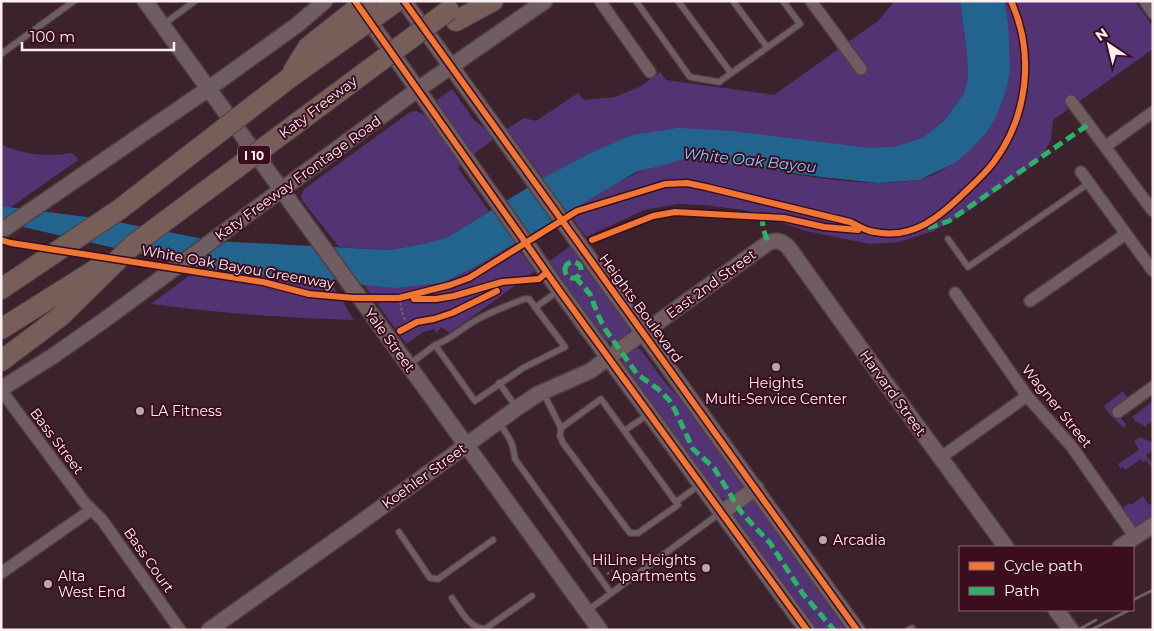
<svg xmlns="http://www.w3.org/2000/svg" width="1154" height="631" font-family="Montserrat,sans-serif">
<rect width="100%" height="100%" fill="#3c222c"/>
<path fill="#523475" d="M895 1H960L967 54 968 78 964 93 944 121 922 138 894 148H870L818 143 632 135 592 152 543 178 507 129 524 118 536 121 578 93 584 100 615 97 641 86 660 72 666 80 774 95 878 21Z
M1004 1H1135L1153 27V49L1053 120 1051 139 1045 151 1035 164 973 208 934 231 899 242 870 244 806 231 744 210 705 205 678 204 644 210 586 237 568 212C606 190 643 163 688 158 701 156 727 163 740 165 795 174 863 189 917 180 935 177 953 164 967 153L1008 22Z
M452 89 474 120 489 132 494 139 471 156 434 102Z
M416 111 425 115 462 165 458 168 489 211 448 237 423 244 390 250 339 247 302 200 301 196 304 189 410 112Z
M1 144C24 155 46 157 71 153L77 157V161L1 214Z
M514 244 535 271 450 333 441 327 436 334 435 329 423 332 406 344 364 285 393 288 473 268Z
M572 245 630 328C630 336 619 341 612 343L605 339 548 262Z
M201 267 211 270 330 281 354 320C286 318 218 313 151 304Z
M638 348 641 350 664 381 694 415 744 484 742 489 726 499 719 497 630 374 622 362 623 358 633 349Z
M1123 391 1129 400 1120 417 1126 424 1124 428 1110 415 1104 406Z
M1153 401V421L1146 425 1148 428 1135 421 1132 417Z
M1140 437 1153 443V450L1146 455 1153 465V470L1146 460 1143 462 1141 459 1125 470 1123 467 1121 469 1118 464 1139 450 1134 441Z
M1143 496 1149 505 1153 503V517L1141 525 1136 526 1131 522 1122 508 1130 503 1132 505Z
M753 499 755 500 851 630H816L733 516 734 512Z"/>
<path fill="#22648e" d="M960 1H1004L1008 22 1010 70 1007 87 997 115 987 132 967 153 955 163 919 180 878 183 821 177 689 158 636 172 473 268 441 283 393 288 211 270 1 222V206L102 219 214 241 390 250 423 244 448 237 543 178 592 152 632 135 678 128 732 131 871 148 894 147 922 138 944 121 964 93 968 78 967 54Z"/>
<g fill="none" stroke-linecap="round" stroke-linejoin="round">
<g stroke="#513e45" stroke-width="8">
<path id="lane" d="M636 1 690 77 719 82 800 24 783 1
M678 1 731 73
M733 1 767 47
M164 24 195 1
M1 54 74 1
M948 239 968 267 1089 183
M536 307 558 291
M410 364 435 345 475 401 523 368 565 347 529 299H524C507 306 489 312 473 322 460 330 449 340 435 345
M499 383 517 408
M543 392 561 428 601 399 678 505 638 533H630L563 443 560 436 561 428
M499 423C509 437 513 442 515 459L611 593
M624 431 649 414
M676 502 701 484
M399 532 430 578 438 579 493 540
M452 598C461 611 469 628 485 629L532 596
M587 611 720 513
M908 630 912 628 913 630"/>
</g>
<g stroke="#513e45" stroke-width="14">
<path id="street" d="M600 1 650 72
M811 1 861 69
M1145 1 1153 13
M1071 101 1153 211
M1106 146 1153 112
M1081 172 1153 271
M955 293 1027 396 1072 447 1135 537
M1030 301 1126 234
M1 390 84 502 102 520 180 630
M1118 412 1153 387
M940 458 1027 396
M1 573 91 510"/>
</g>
<g stroke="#513e45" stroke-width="18">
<path id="secondary" d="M145 1 600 630
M404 1 857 630
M363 12 559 290 807 630
M1 231 208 89 297 25 325 1
M1 389 53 356 103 321 417 90 545 1
M721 513 756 488
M1120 547 1153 525
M1056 610 1071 630
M209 630 364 520 517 408 538 394 590 371 768 243C777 239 783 241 789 248L877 371 1006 547"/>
</g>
<g stroke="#513e45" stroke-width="22">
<path id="highway" d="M456 21 493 1
M1 289 120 209
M1 329 98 268
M1 361 61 316 133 245"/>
</g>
<path stroke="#756369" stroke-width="2" stroke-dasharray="2.5 2.5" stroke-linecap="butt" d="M399 298 403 315 408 326
M607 574 612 571"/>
<use href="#lane" stroke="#705d62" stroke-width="5.5"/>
<use href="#street" stroke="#705d62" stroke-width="11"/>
<use href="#secondary" stroke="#705d62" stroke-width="15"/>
<use href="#highway" stroke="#775e59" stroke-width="20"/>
<path stroke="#725f66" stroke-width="3" d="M1133 600 1153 590
M1078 630 1096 620
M1091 630 1129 610"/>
<g stroke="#513e45" stroke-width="22" stroke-linecap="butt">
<path id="highway-bridge" d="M293 71 308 47 366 1
M120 209 288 79 397 1
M133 245 449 10"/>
</g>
<use href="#highway-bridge" stroke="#775e59" stroke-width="20"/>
<path stroke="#2db169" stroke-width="5" stroke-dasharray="10 5" stroke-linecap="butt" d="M762 216 763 228 768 243
M928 228 949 221 1089 124
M565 270a8 8 0 1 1 16 0a8 8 0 1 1-16 0Z
M575 277 590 294 598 315 605 329 637 374 658 389 669 400 675 410 693 449 714 468 741 512 770 543 803 594 834 630"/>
<g stroke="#3b0d1f" stroke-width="9">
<path id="cycleway" d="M355 1 559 290 807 630
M404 1 857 630
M1 240 11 243 263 282 309 294 354 298H399L450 285 469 278 577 211 665 184 687 183 706 187 850 222C855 224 861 228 867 230 871 232 877 232 882 233 915 237 939 217 961 196 972 185 984 175 993 163 1028 117 1035 54 1011 1
M592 240 653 216 675 212 784 218 824 227 858 230
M414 299H436L454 296 502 282 539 279 546 273
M400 331 417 322 434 319 452 313 497 291"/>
</g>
<use href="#cycleway" stroke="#f07635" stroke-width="6"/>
</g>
<g fill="#b9a7ad" stroke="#3b0d1f" stroke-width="2">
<circle cx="776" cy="367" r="5"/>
<circle cx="140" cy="411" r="5"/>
<circle cx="823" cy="540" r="5"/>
<circle cx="706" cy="568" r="5"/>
<circle cx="48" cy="584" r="5"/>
</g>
<g text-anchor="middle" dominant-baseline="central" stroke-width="4" stroke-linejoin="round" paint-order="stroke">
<rect fill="#3b0d1f" stroke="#c2abb3" stroke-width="1" x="238" y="145.5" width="32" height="19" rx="4"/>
<g font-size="12" font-weight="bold" fill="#fceff2">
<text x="254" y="155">I 10</text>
</g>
<g font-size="14" fill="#fceff2" stroke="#3b0d1f">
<text transform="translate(318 107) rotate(-37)">Katy Freeway</text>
<text transform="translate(298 178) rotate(-36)">Katy Freeway Frontage Road</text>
<text transform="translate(238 267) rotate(10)">White Oak Bayou Greenway</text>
<text transform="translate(711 284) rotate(-36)">East 2nd Street</text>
<text transform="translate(641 308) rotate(54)">Heights Boulevard</text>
<text transform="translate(390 340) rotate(54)">Yale Street</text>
<text transform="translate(893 393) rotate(54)">Harvard Street</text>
<text transform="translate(1057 406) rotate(51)">Wagner Street</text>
<text transform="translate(57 441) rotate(53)">Bass Street</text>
<text transform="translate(424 476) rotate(-36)">Koehler Street</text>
<text transform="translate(149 560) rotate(55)">Bass Court</text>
</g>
<g font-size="14" fill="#fceff2" stroke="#3b0d1f" text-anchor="start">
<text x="776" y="383" text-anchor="middle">Heights<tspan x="776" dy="16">Multi-Service Center</tspan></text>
<text x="150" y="411">LA Fitness</text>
<text x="833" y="540">Arcadia</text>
<text x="696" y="560" text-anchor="end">HiLine Heights<tspan x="696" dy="16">Apartments</tspan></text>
<text x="58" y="576">Alta<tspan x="58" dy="16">West End</tspan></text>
</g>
<g font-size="15" font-style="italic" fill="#87c9f8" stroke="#3b0d1f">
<text transform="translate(750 160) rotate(6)">White Oak Bayou</text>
</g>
</g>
<rect width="1154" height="631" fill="none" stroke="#fceff2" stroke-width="5"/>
<rect x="959" y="546" width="175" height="65" fill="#3b0d1f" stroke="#886773"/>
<rect x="969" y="562" width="25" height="8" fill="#f07635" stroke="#886773"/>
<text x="1004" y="571" font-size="15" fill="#fceff2">Cycle path</text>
<rect x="969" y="587" width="25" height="8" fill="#2db169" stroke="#886773"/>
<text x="1004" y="596" font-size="15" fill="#fceff2">Path</text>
<g transform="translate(1109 45) rotate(325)" stroke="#3b0d1f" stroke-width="4" paint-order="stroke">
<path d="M0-4L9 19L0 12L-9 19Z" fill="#fceff2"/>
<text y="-8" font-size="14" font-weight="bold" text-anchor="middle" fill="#fceff2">N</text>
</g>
<path d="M22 42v8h152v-8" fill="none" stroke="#fceff2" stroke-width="2.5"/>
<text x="30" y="42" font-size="15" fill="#fceff2" stroke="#3b0d1f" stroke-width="4" paint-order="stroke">100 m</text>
</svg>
